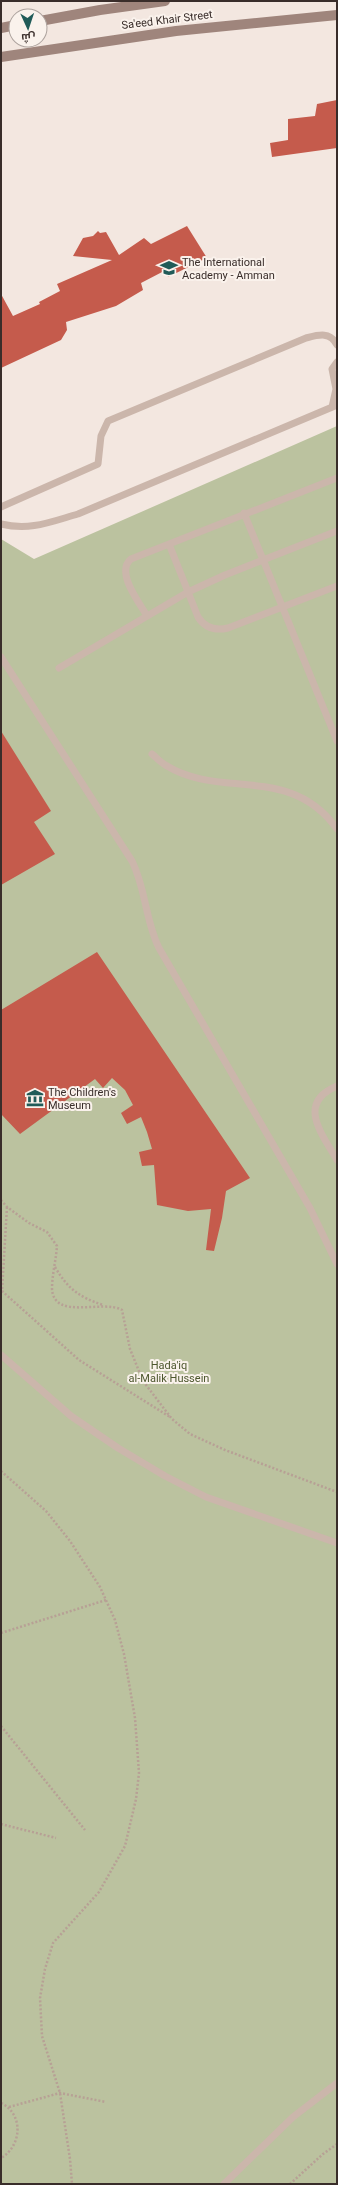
<svg xmlns="http://www.w3.org/2000/svg" width="338" height="2185" font-family="Roboto,Cairo,sans-serif">
<rect width="100%" height="100%" fill="#f3e7e0"/>
<path fill="#bbc29f" d="M337 426V2184H1V539L34 559Z"/>
<path fill="#c55b4c" d="M337 100V148L272 157 270 143 288 140V119L315 116 317 104Z
M187 226 207 258 168 277 166 270 141 283 143 290 116 306 66 322 67 330 61 340 1 368V294L13 316 40 304 39 302 60 291 57 284 112 260 73 256 83 238 93 236 98 231 100 233 106 232 119 255 144 238 151 244Z
M1 731 51 811 34 822 55 854 1 885Z
M97 952 250 1178 226 1191 222 1218 214 1251 206 1250 211 1209 188 1211 157 1205 154 1165 142 1166 139 1152 152 1149 147 1132 141 1117 127 1124 121 1113 133 1105 125 1090 112 1078 103 1088 95 1079 20 1134 1 1114V1010Z"/>
<g fill="none" stroke-linecap="round" stroke-linejoin="round">
<path stroke="#b7a095" stroke-width="2.5" stroke-dasharray="2 2" stroke-linecap="butt" d="M1 1200 7 1207 29 1223 47 1232 57 1246C56 1260 52 1275 52 1289 54 1321 104 1299 122 1310L130 1349 143 1381 172 1419 190 1434 225 1450 337 1492
M7 1207 2 1291 79 1360 170 1417
M55 1267C68 1289 79 1297 103 1305
M1 1471 46 1511 70 1541 100 1587 115 1620 124 1654 135 1718 139 1773 136 1799 125 1846 99 1892 53 1943 45 1969 40 1998 42 2036 60 2093 70 2159 72 2184
M1 1633 106 1600
M1 1726 85 1830
M1 1824 56 1838
M1 2103C24 2114 22 2146 1 2158
M9 2107 60 2093 106 2102
M290 2184 323 2154 337 2144"/>
<path stroke="#cbb6ab" stroke-width="7" d="M332 407 336 389 332 369 337 362
M1 507 98 464 101 436 108 421 306 338C318 335 330 331 337 345
M244 513 337 741
M1 524C30 531 50 522 78 514L337 405
M169 544 198 617C205 628 215 631 228 628L337 586
M147 616C139 602 115 572 131 559L337 478
M1 657 132 861C146 889 145 920 159 948L310 1208 337 1264
M59 668 188 592 225 575 337 531
M152 754C157 758 161 763 167 766 221 799 291 764 337 829
M337 1086C296 1103 322 1134 337 1160
M1 1355 71 1416 118 1448 165 1476 206 1497 337 1543
M224 2184 293 2117 337 2083"/>
<path stroke="#9f857c" stroke-width="10" d="M40 21 100 10 165 1
M1 28 16 25
M1 57 176 31 337 15"/>
</g>
<defs>
<g id="school-bare" transform="scale(1.38)"><path d="M0-5L7-2L0 1L-7-2ZM-4 1L0 2.5L4 1V4Q0 6-4 4Z" fill="#205b58" stroke="#faf2ec" stroke-width="2.5" paint-order="stroke"/></g>
<g id="museum-bare" transform="scale(1.38)"><path d="M0-6L6-3V-2H-6V-3ZM-5-1h2V3h-2ZM-1-1h2V3h-2ZM3-1h2V3H3ZM-6 4H6V6H-6Z" fill="#205b58" stroke="#faf2ec" stroke-width="2.5" paint-order="stroke"/></g>
</defs>
<g fill-rule="evenodd">
<use href="#school-bare" x="169" y="268"/>
<use href="#museum-bare" x="35" y="1098"/>
</g>
<g text-anchor="middle" dominant-baseline="central" stroke-width="4" stroke-linejoin="round" paint-order="stroke">
<g font-size="11" fill="#392d2a" stroke="#faf2ec">
<text transform="translate(167 20) rotate(-7)">Sa'eed Khair Street</text>
</g>
<g font-size="11" fill="#392d2a" stroke="#faf2ec" text-anchor="start">
<text x="182" y="262">The International<tspan x="182" dy="13">Academy - Amman</tspan></text>
<text x="48" y="1092">The Children's<tspan x="48" dy="13">Museum</tspan></text>
</g>
<g font-size="11" fill="#4d572e" stroke="#faf2ec">
<text x="169" y="1365">Hada'iq<tspan x="169" dy="13">al-Malik Hussein</tspan></text>
</g>
</g>
<rect width="338" height="2185" fill="none" stroke="#392d2a" stroke-width="4"/>
<g transform="translate(28 28) rotate(177)"><circle r="19" fill="#faf2ec" stroke="#ada39e"/>
<path d="M0-3L7 15L0 10L-7 15Z" fill="#205b58"/>
<text y="-6" font-size="11" font-weight="bold" text-anchor="middle" fill="#392d2a">ش</text>
</g>
</svg>
